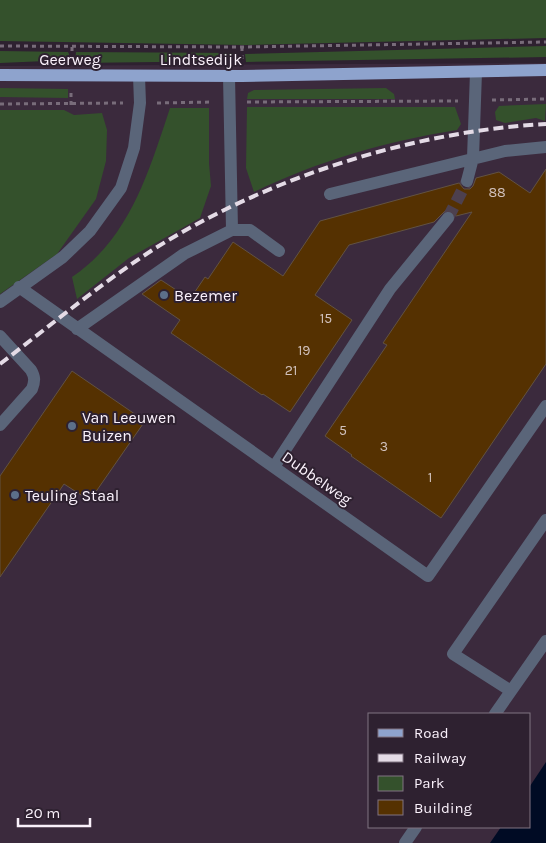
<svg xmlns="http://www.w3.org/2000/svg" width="546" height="843" font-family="Karla,sans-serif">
<rect width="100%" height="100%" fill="#2e2130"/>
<path fill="#3b2a3d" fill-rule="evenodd" d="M546 63V843H0V66ZM370 714H530V827H370Z"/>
<path fill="#34512c" d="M0 0H546V38L246 45 0 41Z
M546 46V57L246 62 245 54Z
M0 51 68 52 69 54V60L0 63Z
M76 52 238 53V61L75 63Z
M0 88 68 89V98L0 97Z
M386 88 394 94 395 99H247L248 93 254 90Z
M546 104 545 121 536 118 505 123 496 120 495 112 499 106Z
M247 107H455L461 124 457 130C387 141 318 161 254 192L246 168Z
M170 108H209V163L211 186 200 218 129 258 77 299 72 277C130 238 149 171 170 108Z
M0 110H64L74 115 102 113 107 130 106 161 96 199 57 254 0 294Z"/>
<path fill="#000b24" d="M546 762V843H490L501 827H530V786Z"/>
<path fill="#553101" stroke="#625242" d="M546 169V364L441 518 351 456 352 455 325 436 387 345 383 343 472 212 456 216 453 211 446 210 434 222 349 245 315 295 352 320 290 412 263 394 262 395 171 333 180 320 142 294 161 280 190 299 205 277 208 279 233 242 283 276 320 221 459 183 464 189H470L473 186 476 178 499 172 530 193Z
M72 371 145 421 95 493H94L89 500 64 484 0 577V476Z"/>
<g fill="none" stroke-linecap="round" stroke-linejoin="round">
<path stroke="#4d404e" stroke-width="12" stroke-dasharray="12 6" stroke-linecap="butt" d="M448 218 467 181"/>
<path stroke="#786c7a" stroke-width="3" stroke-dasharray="4 4" stroke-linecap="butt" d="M0 46 242 47 546 42
M242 47V59
M72 59V47
M492 100 546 99
M247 102 458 101
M157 103 213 102
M0 104 123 103
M71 105V93"/>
<path stroke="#5a6579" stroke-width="12" d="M229 76 232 230
M467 181 473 158 476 72
M330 194 505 151 546 147
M19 287 428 576 546 406
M0 302 63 257 90 231 121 188 134 148 140 103 139 76
M77 329 184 254 232 230H250L279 251
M0 336 31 370C35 377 35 381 32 389L0 425
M274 467 390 289 448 218
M511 691 453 654 546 520
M495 714 546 641
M405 843 416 827"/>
<path stroke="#8ea3cd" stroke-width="12" d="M0 75 242 76 546 70"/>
<path stroke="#e4dbe6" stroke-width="4" stroke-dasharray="10 5" stroke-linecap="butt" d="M0 364C51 325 100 284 154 249 267 178 413 131 546 124"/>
</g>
<g fill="#5c6f8a" stroke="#2e2130" stroke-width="2">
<circle cx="164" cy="295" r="5"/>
<circle cx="72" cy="426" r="5"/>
<circle cx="15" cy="495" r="5"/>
</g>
<g text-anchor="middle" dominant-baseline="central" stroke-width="4" stroke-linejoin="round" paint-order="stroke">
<g font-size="14" fill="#d1c1bc">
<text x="497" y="192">88</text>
<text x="326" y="318">15</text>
<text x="304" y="350">19</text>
<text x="291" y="370">21</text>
<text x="343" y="430">5</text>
<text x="384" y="446">3</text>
<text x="430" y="477">1</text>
</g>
<g font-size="16" fill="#faf1fb" stroke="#2e2130">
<text x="70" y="59">Geerweg</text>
<text x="201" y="59">Lindtsedijk</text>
<text transform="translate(317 478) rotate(35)">Dubbelweg</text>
</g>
<g font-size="16" fill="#faf1fb" stroke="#2e2130" text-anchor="start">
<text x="174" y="295">Bezemer</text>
<text x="82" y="417">Van Leeuwen<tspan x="82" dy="18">Buizen</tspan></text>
<text x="25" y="495">Teuling Staal</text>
</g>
</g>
<rect x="368" y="713" width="162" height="115" fill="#2e2130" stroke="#807481"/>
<rect x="378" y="729" width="25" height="8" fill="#8ea3cd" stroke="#807481"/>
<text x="414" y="738" font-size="15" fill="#faf1fb">Road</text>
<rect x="378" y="754" width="25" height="8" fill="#e4dbe6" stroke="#807481"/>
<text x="414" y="763" font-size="15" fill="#faf1fb">Railway</text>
<rect x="378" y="776" width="25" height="15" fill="#34512c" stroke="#807481"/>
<text x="414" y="788" font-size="15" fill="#faf1fb">Park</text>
<rect x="378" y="800" width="25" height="15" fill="#553101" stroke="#807481"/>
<text x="414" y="813" font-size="15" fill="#faf1fb">Building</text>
<path d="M18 818v8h72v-8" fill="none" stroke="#faf1fb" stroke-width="2.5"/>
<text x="25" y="818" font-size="15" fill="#faf1fb" stroke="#2e2130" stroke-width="4" paint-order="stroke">20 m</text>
</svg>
